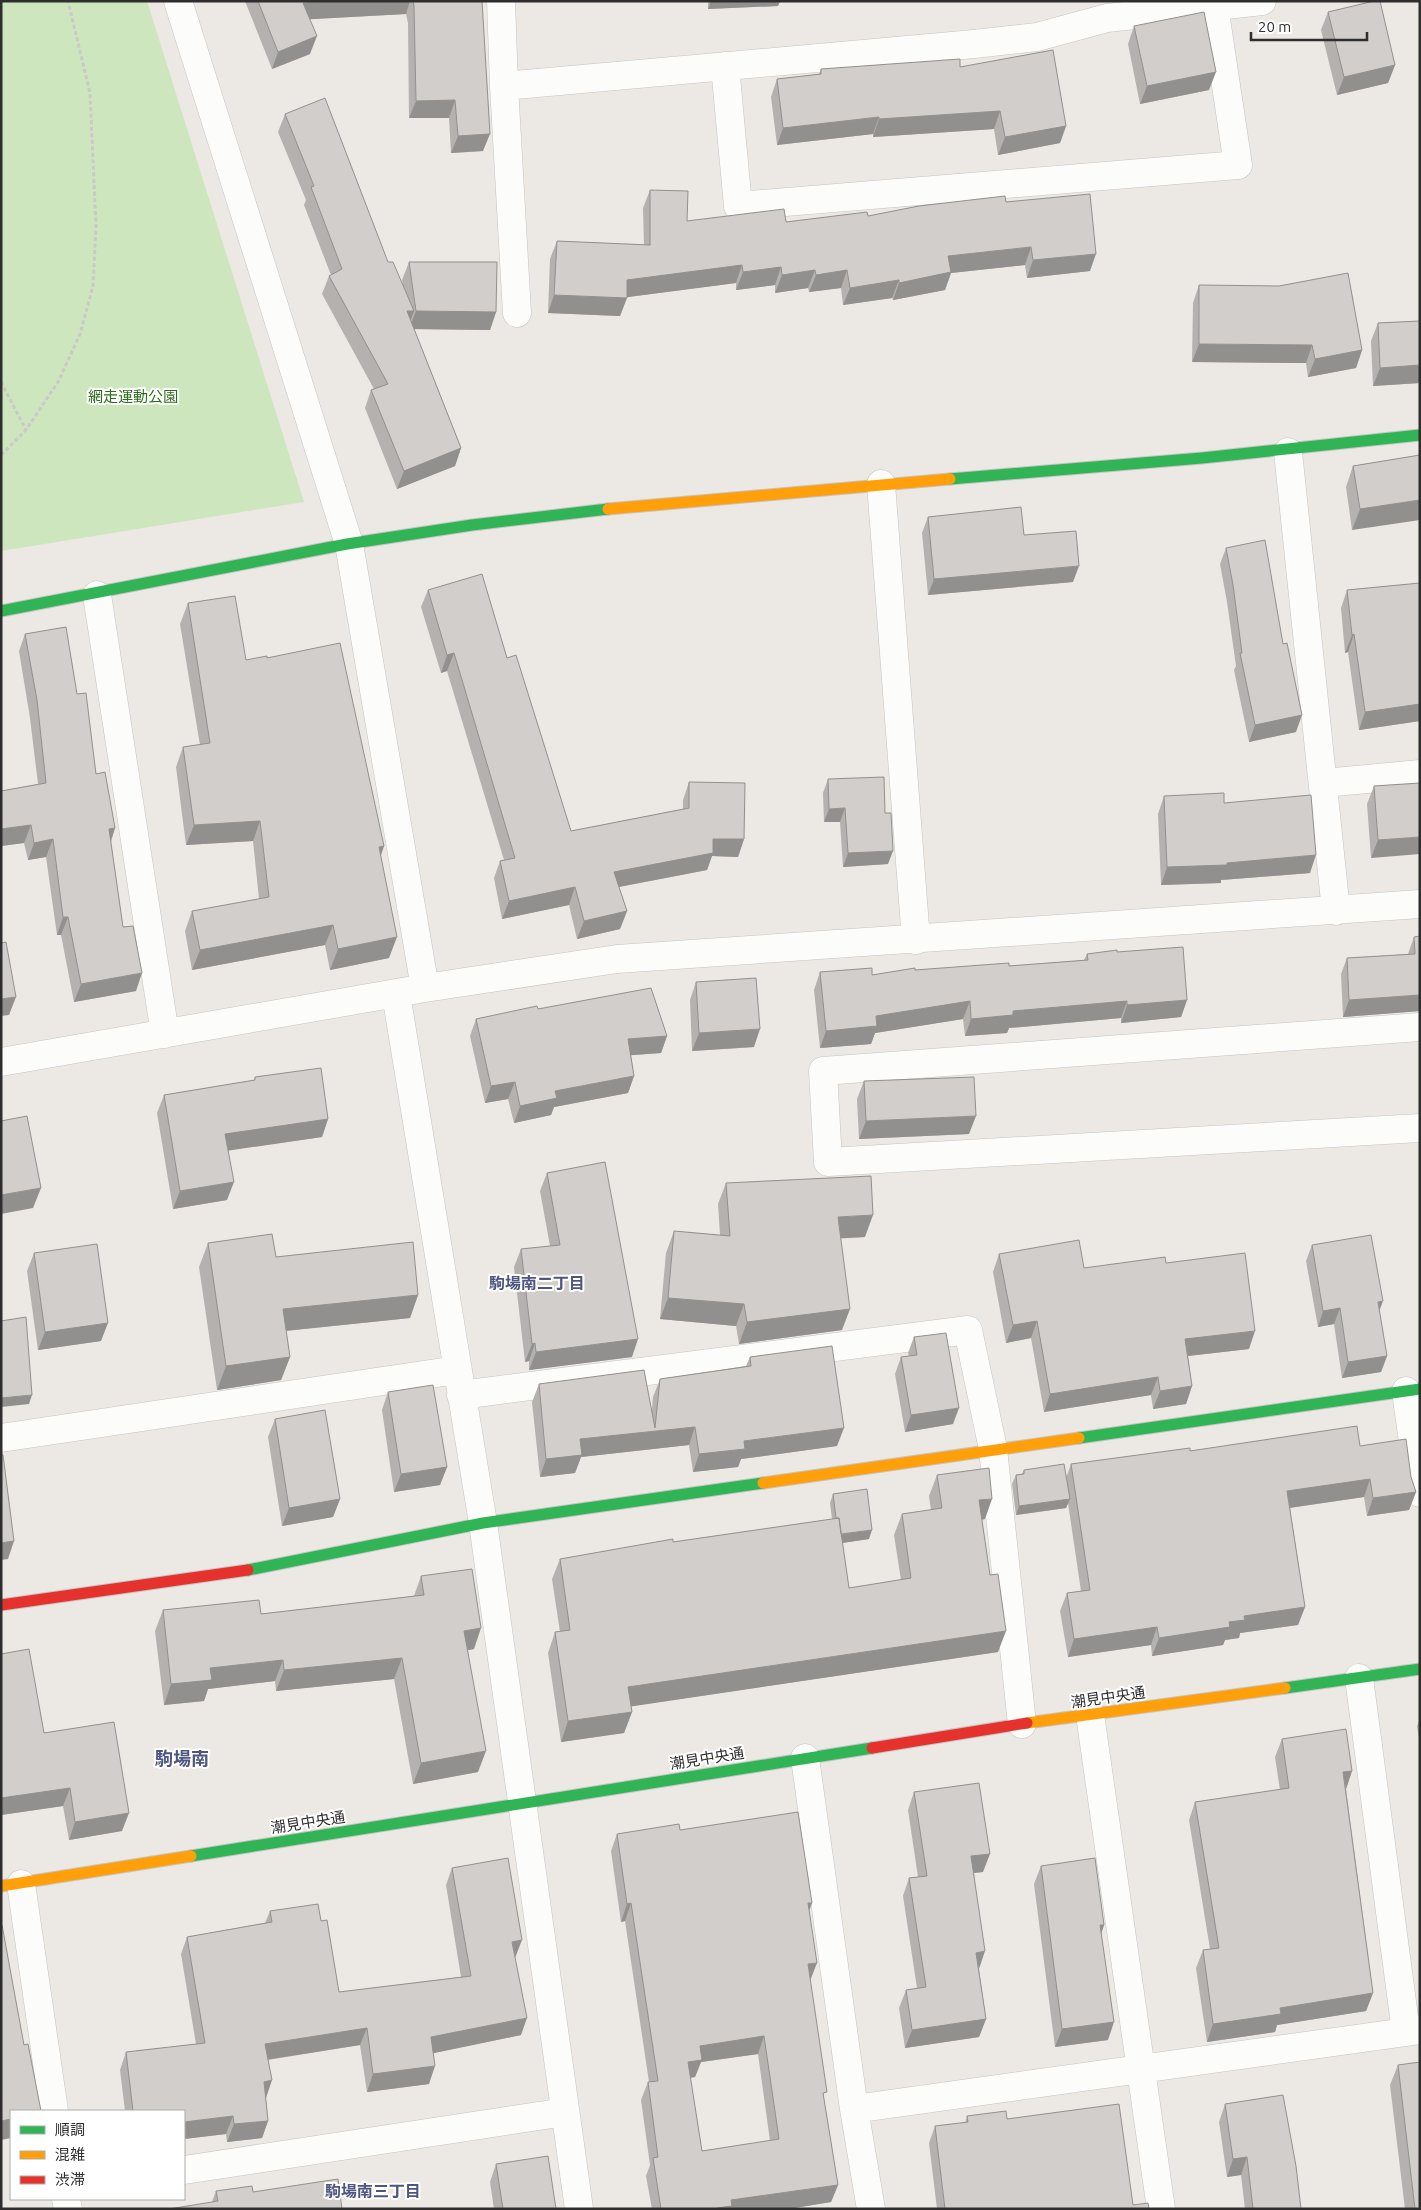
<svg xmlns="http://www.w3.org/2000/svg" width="1421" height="2210" font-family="Ubuntu,'Noto Sans JP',sans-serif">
<rect width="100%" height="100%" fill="#ece8e4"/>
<path fill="#cee6be" d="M1 1H147L304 502 1 551Z"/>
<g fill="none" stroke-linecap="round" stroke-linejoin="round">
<g stroke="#c5c4c5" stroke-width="29">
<path id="street" d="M178 1 349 544 425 988
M501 1 504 86 974 44 1037 37 1107 18 1262 1
M725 66 738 206 1238 165 1214 6
M504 86 517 313
M1288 452 1336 911
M881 484 916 940
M97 595 165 1034
M1324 783 1420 774
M396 994 483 1523 579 2209
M1420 1027 823 1071 828 1162 1420 1128
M1 1062 425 988 617 959 1420 904
M1406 1391 1420 1493
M461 1395 968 1330 993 1449 1022 1724
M1 1438 457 1370
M1359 1678 1406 2032
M1090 1715 1161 2209
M805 1758 854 2109 871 2209
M21 1884 54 2111
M854 2109 1420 2030
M184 2170 565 2112
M66 2199 68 2209"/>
</g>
<g stroke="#c5c4c5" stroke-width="13">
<path id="fast" d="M950 479 1202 458 1420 435
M1 611 347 544 472 525 608 509
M1079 1438 1420 1389
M248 1570 483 1523 763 1483
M1285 1688 1420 1669
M191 1856 872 1748"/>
</g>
<g stroke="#c5c4c5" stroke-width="13">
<path id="slow" d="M608 509 950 479
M763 1483 1079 1438
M1027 1723 1285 1688
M1 1886 191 1856"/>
</g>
<g stroke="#c5c4c5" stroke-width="13">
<path id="jam" d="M1 1605 248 1570
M872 1748 1027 1723"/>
</g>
<path stroke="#c9c9c8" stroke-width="3" stroke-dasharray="4 2.5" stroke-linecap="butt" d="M1 382 26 430
M1 455 26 430 58 382 80 334 93 286 96 226 90 93 68 1"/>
<use href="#street" stroke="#fcfcfb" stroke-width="28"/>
<use href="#fast" stroke="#30b455" stroke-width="11"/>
<use href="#slow" stroke="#ff9f0a" stroke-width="11"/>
<use href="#jam" stroke="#e5322d" stroke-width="11"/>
</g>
<path fill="#b4b1af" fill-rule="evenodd" d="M245 1H482L483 151 451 153 449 118H409L408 23 406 14 310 19V54L272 69Z
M708 1H780L778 6 708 9Z
M1328 12 1395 65 1388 83 1337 95 1321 30Z
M1134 26 1209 90 1140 104 1128 44Z
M960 67 1066 126 1060 143 998 155 994 129 873 137V134L777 145 771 97 777 79 819 74 821 69Z
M285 114 388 262 403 286 402 280 409 262 496 312 490 330 414 329 461 448 455 466 397 489 365 408 371 390 374 389 322 294 329 276 331 275 304 205 306 200 278 132Z
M650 190 687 221 786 222 868 216 1006 202 1090 271 1027 278 1025 265 951 273 945 290 893 300 892 298 843 305 841 288 809 292 808 288 775 293V285L736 290V283L627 297 620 316 548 313 550 259 557 241 644 245 643 208Z
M1199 285 1362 350 1356 368 1308 377 1306 363 1192 362 1193 303Z
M1420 321V383L1373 386 1371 341 1378 323Z
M1420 455 1352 530 1346 487 1353 466Z
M928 517 1024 535 1073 582 928 595 922 533Z
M1226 548 1296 732 1249 742 1234 670 1236 666 1227 602 1220 564Z
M1420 583V721L1359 730 1348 652 1345 653 1341 608 1347 590Z
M428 590 507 658 571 831 683 809V800L689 782 744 839 738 857 712 856 707 870 619 887 627 911 620 929 577 939 569 905 502 919 494 878 500 861 504 860 447 671 441 673 421 607Z
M188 603 246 660 267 658 384 846 381 855 389 958 330 970 325 945 192 970 185 931 192 911 259 899 253 841 186 845 176 767 183 747 200 745 180 624Z
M25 634 77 694 96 774 115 828 111 842 123 927 136 991 74 1002 61 935H57L46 857 28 860 24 843 1 846V791L38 784 30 718 19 651Z
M828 779 888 864 843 867 840 822H824L823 793Z
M1420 783 1371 858 1367 804 1374 786Z
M1164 796 1224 803 1310 873 1221 880V883L1161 885 1158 814Z
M1414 937 1420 1011 1343 1017 1341 974 1347 958 1408 954Z
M1117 952 1187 1000 1181 1017 1121 1023V1018L1009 1028 1007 1033 965 1036 963 1019 875 1033 871 1044 820 1048 814 990 820 972 872 975 915 970 1009 966 1084 960 1087 954Z
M696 982 754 1047 692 1051 690 1000Z
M538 1009 667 1036 661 1053 631 1055 634 1076 628 1093 554 1107 551 1115 514 1123 508 1099 485 1103 470 1036 476 1019Z
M255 1077 328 1119 322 1137 228 1150 227 1200 173 1209 157 1113 164 1095 254 1080Z
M864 1081 969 1134 859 1139 857 1099Z
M547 1173 632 1357 529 1370V1361L525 1362 514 1267 521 1249 550 1246 540 1191Z
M726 1183 865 1237 840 1238 842 1330 739 1344 736 1326 660 1319 666 1253 674 1231 720 1235 718 1204Z
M208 1243 276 1257 418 1295 410 1318 286 1331 290 1357 281 1380 217 1390 199 1267Z
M1312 1245 1387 1356 1381 1372 1342 1378 1334 1324 1318 1327 1306 1261Z
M34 1253 101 1341 38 1350 27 1271Z
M999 1254 1084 1268 1166 1263 1249 1349 1188 1356 1192 1386 1186 1404 1153 1409 1151 1395 1044 1412 1031 1338 1006 1343 993 1272Z
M914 1337 953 1424 905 1432 895 1374 901 1357 909 1356 908 1353Z
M750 1357 837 1446 741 1459 738 1467 693 1472 689 1445 581 1457 575 1473 540 1477 532 1402 539 1384 652 1410 653 1397 660 1379 746 1366Z
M388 1392 447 1467 440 1485 394 1492 382 1410Z
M275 1419 340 1499 333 1517 282 1526 268 1437Z
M1360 1446 1411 1477 1416 1492 1409 1510 1367 1516 1364 1497 1290 1508 1305 1607 1298 1625 1240 1633 1239 1638 1225 1640 1223 1645 1152 1656 1151 1645 1068 1657 1060 1611 1067 1593 1081 1591 1068 1503 1066 1508 1016 1515 1012 1484 1016 1475 1022 1474 1024 1470 1066 1478 1071 1464 1190 1451Z
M937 1475 985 1519 982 1520 998 1652 631 1706 632 1712 624 1733 561 1742 548 1653 555 1632H560L552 1579 560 1559 832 1519 830 1503 833 1494 869 1539 842 1543 849 1588 901 1580 894 1535 902 1514 931 1510 929 1496Z
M421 1576 474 1649 468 1650 478 1772 413 1784 394 1679 276 1691 275 1681 208 1689 204 1701 164 1705 155 1631 163 1610 261 1614 414 1596Z
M1 1654 44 1733 122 1831 69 1840 63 1806 1 1815Z
M1420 1719V1744L1417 1726Z
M1282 1739 1352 1771 1346 1789 1373 1993 1366 2011 1277 2025 1275 2032 1207 2042 1196 1968 1203 1950 1210 1949 1189 1820 1195 1802 1280 1790 1275 1757Z
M914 1792 983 1872 974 1873 979 1969 986 2019 979 2037 905 2048 899 2008 906 1990 917 1988 903 1896 909 1878 918 1877 908 1810Z
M680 1830 812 1903 809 1911 810 1981 824 2099 838 2185 831 2202 788 2209H652L646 2176 650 2165 641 2100 648 2082H649L625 1921 621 1922 611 1851 617 1834ZM758 2054 770 2141 702 2151 690 2078 695 2077 701 2062Z
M1041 1866 1104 1925 1101 1934 1108 2040 1055 2047 1034 1884Z
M452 1868 515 1958 521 2035 433 2053 429 2084 367 2092 360 2045 268 2060 266 2098 268 2121 262 2138 227 2142 226 2134 184 2139V2111H125L120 2070 126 2052 196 2044 181 1954 187 1937 265 1923 270 1911 321 1921 339 1992 461 1977 446 1885Z
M1398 2065 1420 2209H1405L1390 2085Z
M1225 2104 1301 2209H1245L1241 2175 1227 2177 1219 2122Z
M967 2116 1007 2119 1133 2205 1149 2209H937L929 2143 935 2126 965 2123Z
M496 2164 556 2209H494L490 2182Z
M216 2191 253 2192 342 2209 212 2202Z"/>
<path fill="#92908e" d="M326 1H410L406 14 297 20 303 3Z
M711 1H780L778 6 708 9Z
M317 36 310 54 272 69 278 52Z
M1395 65 1388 83 1337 95 1344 77Z
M1216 72 1209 90 1140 104 1147 86Z
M455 100 449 118H409L416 101Z
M1000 111 994 129 873 137 879 119Z
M879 117 873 134 777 145 783 128Z
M1066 126 1060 143 998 155 1005 137Z
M490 134 483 151 451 153 458 136Z
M1031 247 1025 265 951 273 945 290 893 300 899 283 948 256Z
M1096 254 1090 271 1027 278 1033 260Z
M742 265 736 283 621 298 627 280Z
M781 267 775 285 736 290 743 272Z
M815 270 808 288 775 293 782 275Z
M847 270 841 288 809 292 816 275Z
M899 280 892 298 843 305 850 288Z
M554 295 627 298 620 316 548 313Z
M407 311H414L407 329Z
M416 311 496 312 490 330 409 329Z
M1199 344 1312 345 1306 363 1192 362Z
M1362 350 1356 368 1308 377 1315 359Z
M1420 365V383L1373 386 1380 368Z
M461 448 455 466 397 489 404 471Z
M1420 500V520L1352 530 1360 509Z
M1079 566 1073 582 928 595 934 579Z
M1354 634 1348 652 1345 653 1352 635Z
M454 653 447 671 441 673 447 655Z
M1420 704V721L1359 730 1365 712Z
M1302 715 1296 732 1249 742 1255 725Z
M845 808 840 822H824L829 809Z
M260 821 253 841 186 845 194 825Z
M31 825 24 843 1 846V829Z
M115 828 109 846V829Z
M1420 837V854L1371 858 1378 840Z
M53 839 46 857 28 860 34 843Z
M713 839H744L738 857 712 856 707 870 608 889 614 872Z
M384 846 377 867 379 847Z
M893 851 888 864 843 867 848 853Z
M1316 855 1310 873 1221 880V883L1161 885 1167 867Z
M575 887 569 905 502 919 509 901Z
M627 911 620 929 577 939 584 921Z
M63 917H68L61 935H57Z
M333 925 325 945 192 970 200 950Z
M397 937 389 958 330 970 338 949Z
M142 973 136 991 74 1002 81 984Z
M1420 995V1011L1343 1017 1349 1000Z
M16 997 9 1015 1 1016V999Z
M1187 1000 1181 1017 1121 1023 1127 1005Z
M970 1001 963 1019 875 1033 871 1044 820 1048 826 1031 876 1016Z
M1127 1001 1121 1018 1009 1028 1007 1033 965 1036 971 1019 1013 1011Z
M760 1029 754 1047 692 1051 699 1033Z
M667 1036 661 1053 621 1056 628 1039Z
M634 1076 628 1093 554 1107 551 1115 514 1123 520 1106 555 1091Z
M515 1082 508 1099 485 1103 491 1086Z
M976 1116 969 1134 859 1139 866 1121Z
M328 1119 322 1137 219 1152 225 1134Z
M234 1182 227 1200 173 1209 180 1191Z
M41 1188 33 1208 1 1214V1195Z
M873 1215 865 1237 830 1239 838 1217Z
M418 1295 410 1318 274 1332 283 1309Z
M668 1298 744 1304 736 1326 660 1319Z
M1383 1301 1377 1317 1378 1302Z
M1340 1308 1334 1324 1318 1327 1323 1311Z
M850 1309 842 1330 739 1344 747 1322Z
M1037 1321 1031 1338 1006 1343 1013 1325Z
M108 1323 101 1341 38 1350 45 1332Z
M1255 1331 1249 1349 1179 1357 1185 1339Z
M638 1339 632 1357 529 1370 536 1352Z
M535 1343 529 1361 525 1362 532 1344Z
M1387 1356 1381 1372 1342 1378 1348 1362Z
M290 1357 281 1380 217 1390 226 1366Z
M1158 1377 1151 1395 1044 1412 1050 1394Z
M1192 1386 1186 1404 1153 1409 1160 1391Z
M32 1395 29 1404 1 1407V1398Z
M959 1408 953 1424 905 1432 911 1415Z
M695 1427 689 1445 581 1457 575 1473 540 1477 546 1459 580 1439Z
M844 1428 837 1446 741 1459 738 1467 693 1472 699 1454 744 1441Z
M447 1467 440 1485 394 1492 401 1474Z
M1370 1479 1364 1497 1281 1509 1287 1491Z
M1416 1492 1409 1510 1367 1516 1373 1498Z
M340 1499 333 1517 282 1526 289 1508Z
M992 1499 985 1519 971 1521 979 1500Z
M1070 1499 1066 1508 1016 1515 1019 1506Z
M872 1530 869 1539 835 1544 839 1535Z
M14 1541 8 1559 1 1560V1543Z
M1305 1607 1298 1625 1240 1633 1239 1638 1225 1640 1223 1645 1152 1656 1159 1638 1229 1622 1244 1616Z
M1157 1627 1151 1645 1068 1657 1074 1639Z
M481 1628 474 1649 457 1652 464 1631Z
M1006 1631 998 1652 621 1708 628 1687Z
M402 1658 394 1679 276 1691 284 1670Z
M283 1660 275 1681 208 1689 204 1701 164 1705 171 1684 210 1668Z
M632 1712 624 1733 561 1742 568 1721Z
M486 1751 478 1772 413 1784 421 1763Z
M1352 1771 1346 1789 1343 1772Z
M70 1788 63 1806 1 1815V1798Z
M129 1813 122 1831 69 1840 75 1822Z
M990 1854 983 1872 964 1874 971 1856Z
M631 1903 625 1921 621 1922 627 1904Z
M808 1903H812L805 1921Z
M1100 1925H1104L1098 1943Z
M522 1940 515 1958 512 1942Z
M985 1951 979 1969 976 1953Z
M817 1963 810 1981 808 1964Z
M1373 1993 1366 2011 1277 2025 1275 2032 1207 2042 1213 2024 1280 2008Z
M527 2018 521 2035 425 2055 431 2037Z
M986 2019 979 2037 905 2048 912 2030Z
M1114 2022 1108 2040 1055 2047 1062 2029Z
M367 2028 360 2045 258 2061 265 2044Z
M764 2036 758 2054 701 2062 695 2077 681 2079 688 2062 700 2046Z
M435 2066 429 2084 367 2092 373 2074Z
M272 2080 266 2098 264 2082Z
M233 2116 226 2134 184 2139V2122Z
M11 2119V2138L1 2140V2121Z
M268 2121 262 2138 227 2142 234 2124Z
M1247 2157 1241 2175 1227 2177 1233 2159Z
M838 2185 831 2202 788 2209H717L731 2200Z"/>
<path fill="#d1cecb" stroke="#92908e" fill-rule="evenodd" d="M258 1H326L303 3 317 36 278 52Z
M413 1H482L490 134 458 136 455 100 416 101 414 6Z
M1374 1H1380L1395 65 1344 77 1328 12Z
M1204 12 1216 72 1147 86 1134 26Z
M1053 50 1066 126 1005 137 1000 111 879 119V117L783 128 777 79 821 74V69L960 59V67Z
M325 98 388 262H393L414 311H407L461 448 404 471 371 390 388 384 329 276 342 269 311 187 314 186 285 114Z
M650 190 688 191 687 221 784 209 786 222 867 212 868 216 919 206 1005 196 1006 202 1090 194 1096 254 1033 260 1031 247 948 256 951 272 899 283V280L850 288 847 270 816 275 815 270 782 275 781 267 743 272 742 265 627 280V298L554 295 557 241 650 245Z
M409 262H497L496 312 416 311Z
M1348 273 1362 350 1315 359 1312 345 1199 344V285L1279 286Z
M1420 321V365L1380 368 1378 323Z
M1420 455V500L1360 509 1353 466Z
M1021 507 1024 535 1076 531 1079 566 934 579 928 517Z
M1265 540 1283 644 1287 643 1302 715 1255 725 1240 653H1242L1233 585 1226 548Z
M482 574 507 658 516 655 571 831 689 808V782L745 783 744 839H713V853L614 872 627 911 584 921 575 887 509 901 500 861 515 858 454 653 447 655 428 590Z
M1420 583V704L1365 712 1354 634 1352 635 1347 590Z
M235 596 246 660 267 656V658L340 643 384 846 379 847 397 937 338 949 333 925 200 950 192 911 269 897 260 821 194 825 183 747 210 743 188 603Z
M66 627 77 694 86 693 96 774 105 772 115 828 109 829 123 927 133 926 142 973 81 984 68 917H63L53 839 34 843 31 825 1 829V791L46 783 37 700 25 634Z
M884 777 885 813H891L893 851 848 853 845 808 829 809 828 779Z
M1420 783V837L1378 840 1374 786Z
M1224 793V803L1311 795 1316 855 1227 863V865L1167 867 1164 796Z
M1420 936V995L1349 1000 1347 958 1415 954 1414 937Z
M6 942 16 997 1 999V943Z
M1183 947 1187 1000 1127 1005V1001L1013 1011V1015L971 1019 970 1001 876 1016 877 1026 826 1031 820 972 872 968V975L915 968V970L1009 963V966L1088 960 1087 954 1117 950V952Z
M756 978 760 1029 699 1033 696 982Z
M651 988 667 1036 628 1039 634 1076 555 1091 557 1098 520 1106 515 1082 491 1086 476 1019 537 1006 538 1009Z
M321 1068 328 1119 225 1134 234 1182 180 1191 164 1095 255 1080V1077Z
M974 1077 976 1116 866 1121 864 1081Z
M27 1116 41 1188 1 1195V1121Z
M605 1162 638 1339 536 1352 535 1343 532 1344 521 1249 560 1245 547 1173Z
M871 1176 873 1215 838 1217 850 1309 747 1322 744 1304 668 1298 674 1231 730 1236 726 1183Z
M272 1234 276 1257 413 1242 418 1295 283 1309 290 1357 226 1366 208 1243Z
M1371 1235 1383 1301 1378 1302 1387 1356 1348 1362 1340 1308 1323 1311 1312 1245Z
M1079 1240 1084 1268 1165 1257 1166 1263 1245 1253 1255 1331 1185 1339 1192 1386 1160 1391 1158 1377 1050 1394 1037 1321 1013 1325 999 1254Z
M97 1244 108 1323 45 1332 34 1253Z
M26 1317 32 1395 1 1398V1321Z
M946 1333 959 1408 911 1415 901 1357 917 1355 914 1337Z
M832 1346 844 1428 744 1441 745 1449 699 1454 695 1427 580 1439 582 1455 546 1459 539 1384 644 1370 655 1428 660 1379 751 1366 750 1357Z
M433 1385 447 1467 401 1474 388 1392Z
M325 1410 340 1499 289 1508 275 1419Z
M1357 1426 1360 1446 1406 1439 1411 1477 1416 1492 1373 1498 1370 1479 1287 1491 1305 1607 1244 1616 1245 1620 1229 1622 1230 1627 1159 1638 1157 1627 1074 1639 1067 1593 1090 1590 1071 1464 1190 1448V1451Z
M1 1455H3L14 1541 1 1543Z
M1064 1464 1070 1499 1019 1506 1016 1475 1024 1474V1470Z
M989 1468 992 1499 979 1500 990 1575 998 1574 1006 1631 628 1687 632 1712 568 1721 555 1632 570 1630 560 1559 673 1539V1542L839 1518 849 1588 911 1578 902 1514 942 1508 937 1475Z
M867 1489 872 1530 841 1534 839 1518H836L833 1494Z
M472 1569 481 1628 464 1631 486 1751 421 1763 402 1658 284 1670 283 1660 210 1668 212 1680 171 1684 163 1610 259 1600 261 1614 424 1595 421 1576Z
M29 1649 44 1733 114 1722 129 1813 75 1822 70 1788 1 1798V1654Z
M1346 1729 1352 1771 1343 1772 1373 1993 1280 2008 1281 2014 1213 2024 1203 1950 1219 1948 1195 1802 1289 1788 1282 1739Z
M979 1783 990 1854 971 1856 985 1951 976 1953 986 2019 912 2030 906 1990 926 1987 909 1878 927 1876 914 1792Z
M798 1812 812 1903H808L817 1963 808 1964 827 2092 823 2093 838 2185 731 2200 732 2206 717 2208V2209H661L653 2158 658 2157 648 2082 658 2081 631 1903 627 1904 617 1834 679 1824 680 1830ZM764 2036 779 2139 702 2151 688 2062 702 2060 700 2046Z
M508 1858 522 1940 512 1942 527 2018 431 2037 435 2066 373 2074 367 2028 265 2044 272 2080 264 2082 268 2121 234 2124 233 2116 184 2122V2111H133L126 2052 205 2043 187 1937 272 1922 270 1911 318 1904 321 1921 327 1920 339 1992 471 1976 452 1868Z
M1095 1858 1104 1925H1100L1114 2022 1062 2029 1041 1866Z
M2 1925 24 2045 28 2044 41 2111H11V2119L1 2121V1926Z
M1420 2062V2209H1415L1398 2065Z
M1283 2095 1296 2166 1301 2209H1253L1247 2157 1233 2159 1225 2104Z
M1119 2104 1133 2205 1148 2203 1149 2209H945L935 2126 968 2122 967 2116 1006 2111 1007 2119Z
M548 2156 556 2209H503L496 2164Z
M338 2179 342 2209H169L218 2201 216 2191 252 2186 253 2192Z"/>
<g text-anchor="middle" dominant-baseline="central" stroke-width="4" stroke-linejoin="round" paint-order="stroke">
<g font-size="15" fill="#2c6e1b" stroke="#fff">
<text x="133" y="396">網走運動公園</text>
</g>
<g font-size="15" fill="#2e2e2e" stroke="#fff">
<text transform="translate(1108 1697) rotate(-8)">潮見中央通</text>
<text transform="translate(707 1758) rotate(-9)">潮見中央通</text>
<text transform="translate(308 1822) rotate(-9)">潮見中央通</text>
</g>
<g font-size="16" font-weight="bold" fill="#4d5680" stroke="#fff">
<text x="537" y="1283">駒場南二丁目</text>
<text x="373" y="2191">駒場南三丁目</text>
</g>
<g font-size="18" font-weight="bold" fill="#4d5680" stroke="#fff">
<text x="182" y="1758">駒場南</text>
</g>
</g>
<rect width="1421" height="2210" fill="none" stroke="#2e2e2e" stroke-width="5"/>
<rect x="10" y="2110" width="175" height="90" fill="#ffffff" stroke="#ababab"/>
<rect x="20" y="2126" width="25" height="8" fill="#30b455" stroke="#ababab"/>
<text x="55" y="2135" font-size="15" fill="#2e2e2e">順調</text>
<rect x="20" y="2151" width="25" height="8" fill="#ff9f0a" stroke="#ababab"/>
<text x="55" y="2160" font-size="15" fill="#2e2e2e">混雑</text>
<rect x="20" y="2176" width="25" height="8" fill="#e5322d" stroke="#ababab"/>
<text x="55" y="2185" font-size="15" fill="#2e2e2e">渋滞</text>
<path d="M1251 32v8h116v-8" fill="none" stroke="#2e2e2e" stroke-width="2.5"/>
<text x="1258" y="32" font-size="15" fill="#2e2e2e" stroke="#ffffff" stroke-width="4" paint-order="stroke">20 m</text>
</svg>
